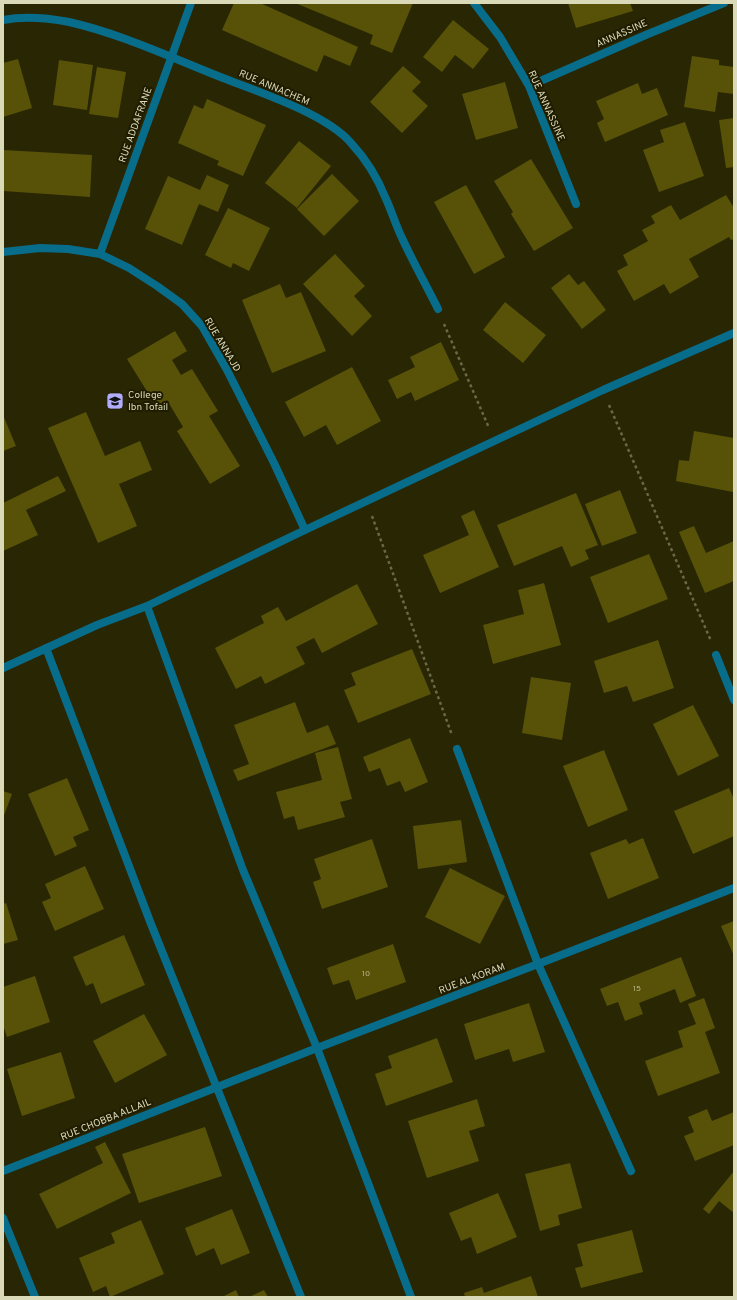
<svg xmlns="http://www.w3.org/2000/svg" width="737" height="1300" font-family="Overpass,sans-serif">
<rect width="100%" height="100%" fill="#292604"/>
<path fill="#575208" d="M234 3H260L358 47 350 66 324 55 317 72 222 30Z
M295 3H413L392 53 370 44 373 35Z
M568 3H630L633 11 576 28Z
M453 20 489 49 473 69 455 55 442 72 423 57Z
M692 56 719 60V65L734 67V94L718 92 715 112 684 107Z
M18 59 32 108 3 117V63Z
M59 60 93 65 87 110 53 105Z
M403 66 421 82 412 91 428 106 402 133 370 102Z
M97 67 126 72 118 118 89 114Z
M505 82 518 128 476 140 462 94Z
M638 83 642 94 657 88 668 115 605 142 597 123 604 119 596 101Z
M207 99 266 125 243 176 217 165 219 161 178 143 194 105 203 109Z
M734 118V167L726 168 719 120Z
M685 122 704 176 659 192 643 150 664 142 660 130Z
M299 141 331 166 297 208 265 183Z
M3 150 92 155 90 197 3 191Z
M531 159 573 228 534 251 511 214 513 212 494 181Z
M332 174 359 201 324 236 297 209Z
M207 175 229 185 218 212 199 204 182 245 145 229 168 176 200 190Z
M466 185 505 257 474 274 434 202Z
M726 195 734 208V239L731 240 729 237 689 259 699 277 670 294 664 284 634 301 617 271 628 265 623 255 648 241 642 230 655 223 651 216 671 205 680 220Z
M228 208 270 228 249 271 233 263 231 268 205 255Z
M335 254 365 286 354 296 372 316 352 336 303 284Z
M569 274 578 285 584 281 606 310 582 329 551 288Z
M280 284 286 298 301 292 326 351 272 373 242 300Z
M505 302 546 335 523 363 483 330Z
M175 331 187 351 172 360 181 375 192 369 218 411 209 416 240 466 210 484 177 431 183 427 167 400 156 406 127 359Z
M441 342 459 380 415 401 411 392 397 399 388 380 415 367 410 357Z
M352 367 381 421 337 445 326 425 304 437 285 402Z
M86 412 105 456 140 441 152 470 119 484 137 526 98 543 48 428Z
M3 415 16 446 3 451Z
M694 431 734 438 733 492 676 481 679 460 689 461Z
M58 476 66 491 26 510 38 535 3 551V503Z
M620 490 637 533 602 546 585 504Z
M576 493 598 545 585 550 589 559 571 567 562 546 514 566 497 525Z
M474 510 499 567 440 593 423 555 469 535 461 516Z
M694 526 706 553 734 541V581L705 593 679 532Z
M649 554 668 599 608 623 590 577Z
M544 583 561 645 493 664 483 625 524 614 518 590Z
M357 584 378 624 322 653 314 638 296 647 305 664 265 684 261 676 236 689 215 648 264 623 261 616 278 607 286 621Z
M658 640 674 688 633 702 627 686 604 693 594 661Z
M412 649 431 694 358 723 344 690 356 685 351 673Z
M531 677 571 683 562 740 522 733Z
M295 702 307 733 328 725 336 744 238 781 233 770 249 764 234 725Z
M693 705 719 756 678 776 653 724Z
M410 738 428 782 405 792 400 781 387 786 380 768 369 772 363 757Z
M338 747 352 799 340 802 345 817 298 830 294 816 284 819 276 792 322 780 315 753Z
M604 750 628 810 588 827 563 766Z
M67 778 89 830 73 837 77 846 55 856 28 794Z
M729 788 734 799V836L693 854 674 811Z
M3 791 12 794 3 818Z
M461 820 467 862 418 869 413 826Z
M643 838 659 878 608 899 590 853 626 839 629 844Z
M372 839 388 887 322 909 313 882 321 879 314 859Z
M85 866 104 909 55 931 42 902 51 898 45 884Z
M450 868 505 896 480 944 425 917Z
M6 903 18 940 3 944V904Z
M734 921V956L721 926Z
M124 935 145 985 101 1004 93 983 86 986 73 957Z
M393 944 406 982 356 1000 349 980 333 985 327 968Z
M681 957 696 996 680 1003 675 989 639 1003 643 1014 625 1021 618 1002 607 1006 600 989Z
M35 976 50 1022 7 1037 3 1025V987Z
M704 998 715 1028 705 1032 720 1073 658 1096 645 1061 683 1047 678 1031 696 1024 688 1004Z
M529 1003 545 1052 513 1062 509 1049 475 1060 464 1024Z
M144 1014 167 1055 115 1083 93 1041Z
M437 1038 453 1082 386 1106 375 1074 392 1068 388 1056Z
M61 1052 75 1098 22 1116 7 1069Z
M477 1099 485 1126 469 1131 479 1161 427 1178 408 1121Z
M707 1109 712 1121 734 1112V1145L695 1161 684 1136 694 1132 688 1117Z
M205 1127 222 1176 139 1203 122 1154Z
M105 1142 131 1193 57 1229 39 1194 103 1163 95 1147Z
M570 1163 582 1208 558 1215 560 1225 540 1231 525 1174Z
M734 1171V1213L719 1201 709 1214 703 1209Z
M498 1193 517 1237 477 1254 471 1237 461 1241 449 1213Z
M232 1209 250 1253 221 1265 214 1248 196 1256 185 1228Z
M141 1220 164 1274 110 1297 106 1286 93 1292 79 1258 115 1243 111 1233Z
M632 1230 643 1272 581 1288 575 1268 583 1266 577 1244Z
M531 1276 538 1297H465L464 1293 482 1287 484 1293Z
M236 1290 239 1297H222Z
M264 1290 268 1297H249Z"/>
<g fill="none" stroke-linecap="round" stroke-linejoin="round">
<path stroke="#6b6847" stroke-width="2.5" stroke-dasharray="3 3" stroke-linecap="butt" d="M444 324 489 428
M609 405 711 641
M372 516 452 735"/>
<path stroke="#086d8a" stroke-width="8" d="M474 3 500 37 529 86 576 204
M3 20C24 16 48 18 69 22 122 34 172 58 223 78 259 92 326 114 351 143 366 159 378 179 386 199 392 212 396 226 402 238 413 262 426 285 438 309
M529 86 648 34 724 3
M3 252 40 248 68 249 100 254 129 268 157 286 182 304 202 326 227 370 274 463 305 530
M100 254 191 3
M147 606 243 870 317 1048 411 1297
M46 648 151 924 301 1297
M716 655 734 700
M3 668 97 625 147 606 305 530 603 390 734 333
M457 749 538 964 631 1171
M3 1171 317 1048 538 964 734 888
M3 1218 35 1297"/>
</g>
<defs>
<g id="school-square" transform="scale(0.9)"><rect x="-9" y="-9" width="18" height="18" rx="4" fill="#b1adfa" stroke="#1f1c00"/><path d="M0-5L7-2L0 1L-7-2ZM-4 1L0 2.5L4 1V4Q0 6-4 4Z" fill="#111"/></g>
</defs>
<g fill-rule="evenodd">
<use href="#school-square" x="115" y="401"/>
</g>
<g text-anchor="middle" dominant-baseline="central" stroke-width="4" stroke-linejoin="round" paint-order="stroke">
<g font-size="8" fill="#b9b78c">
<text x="366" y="974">10</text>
<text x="637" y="989">15</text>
</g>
<g font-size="10" fill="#dad9b8" stroke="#1f1c00">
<text transform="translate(622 34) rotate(-24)">ANNASSINE</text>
<text transform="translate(274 88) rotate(23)">RUE ANNACHEM</text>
<text transform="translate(546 106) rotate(66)">RUE ANNASSINE</text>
<text transform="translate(136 125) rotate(-70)">RUE ADDAFRANE</text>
<text transform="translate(222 345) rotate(59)">RUE ANNAJD</text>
<text transform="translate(472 979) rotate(-21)">RUE AL KORAM</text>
<text transform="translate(106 1120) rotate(-22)">RUE CHOBBA ALLAIL</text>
</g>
<g font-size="10" fill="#dad9b8" stroke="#1f1c00" text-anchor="start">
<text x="128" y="395">College<tspan x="128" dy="12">Ibn Tofail</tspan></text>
</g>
</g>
<rect width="737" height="1300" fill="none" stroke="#dad9b8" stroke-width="8"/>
</svg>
